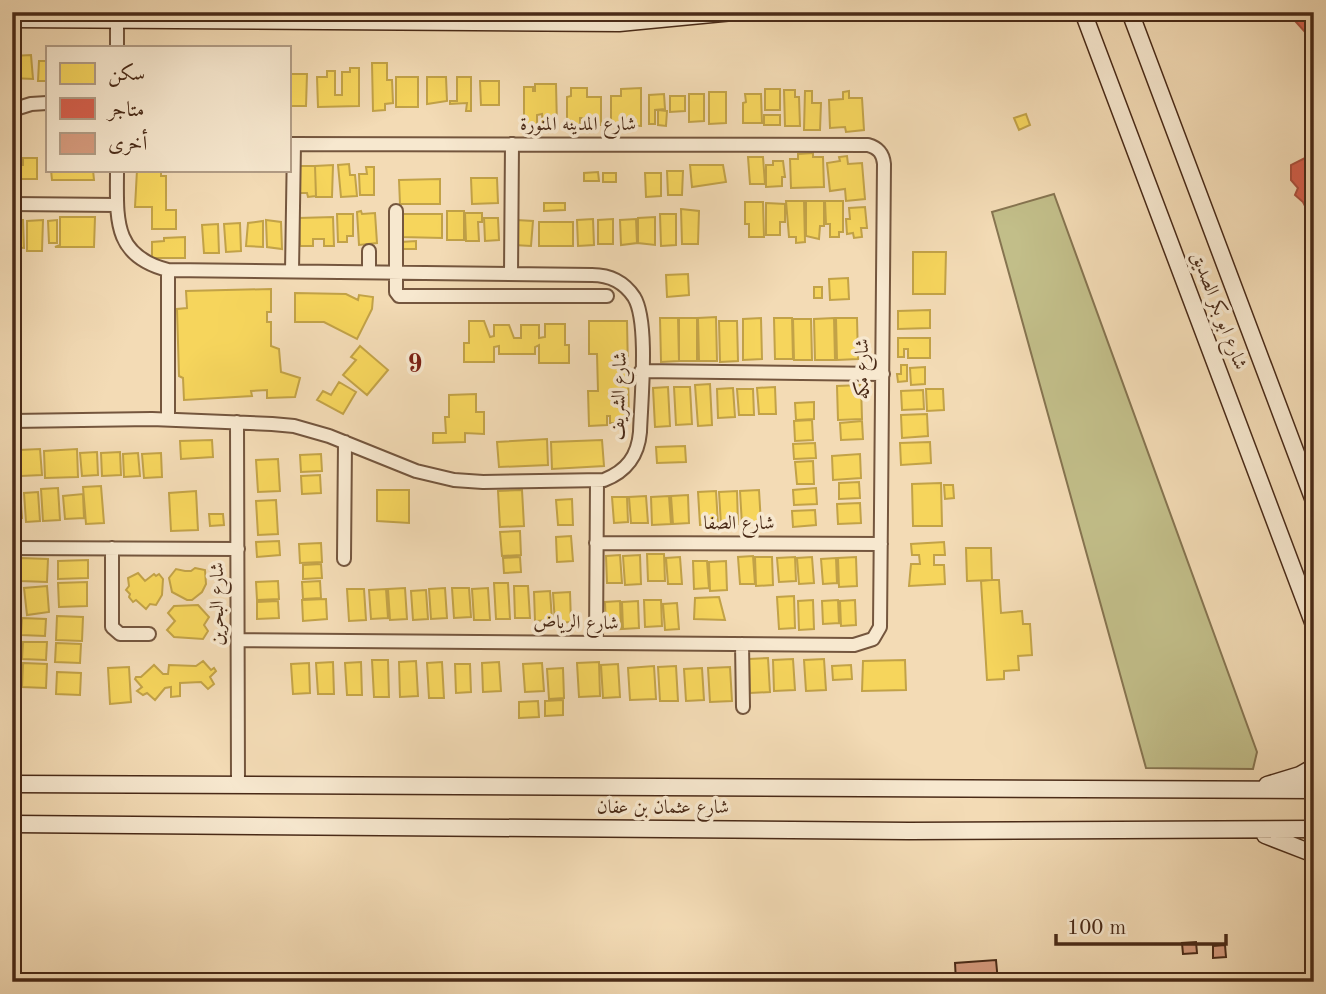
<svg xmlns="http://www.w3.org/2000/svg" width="1326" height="994" font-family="'Old Standard TT',Amiri,serif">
<rect width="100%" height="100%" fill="#f3dbb5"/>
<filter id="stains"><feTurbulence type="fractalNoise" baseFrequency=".00286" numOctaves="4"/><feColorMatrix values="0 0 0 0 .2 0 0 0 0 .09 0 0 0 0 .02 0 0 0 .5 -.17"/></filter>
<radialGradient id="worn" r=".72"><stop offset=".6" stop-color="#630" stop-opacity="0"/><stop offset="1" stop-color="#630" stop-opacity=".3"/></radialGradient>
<path fill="#c2be89" stroke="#867450" stroke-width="2" d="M1054 194 1257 752 1253 769 1146 768 992 212Z"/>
<path fill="#f6d55c" stroke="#c2a247" stroke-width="2" d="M31 55 33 79 12 78V56Z
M39 61H47V81H38Z
M372 63H387V80H392L393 103 385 104V110L373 111Z
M350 68H359V106L318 107 317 77H327V71H335V95H342V72H350Z
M289 74H307L306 106H289Z
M396 77H418V107H396Z
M427 77H446L447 101 427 104Z
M457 77H471V111H466L467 103 450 104V101H457Z
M480 81H499V105H481Z
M535 84H556L557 126H543L542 114 537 115V129H524V87H533V91H535Z
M571 88H587V97H601V125H593V118H580V126H567V97L571 96Z
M641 88V126L611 124V96H621V89Z
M765 89H780V110H765Z
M784 90H795V97H799L800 126H785Z
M805 91H812V103H821L820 130H804Z
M849 91V98H862L864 130 846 132 845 127 830 128 829 100 843 99V92Z
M709 92H726V123L709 124Z
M664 94 665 109 655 110V124H649V95Z
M689 94H704V121L689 122Z
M745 94H761L762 123H743V103L746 102Z
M670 96H685V111L670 112Z
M658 110 667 111 666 126 658 125Z
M1026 114 1030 125 1019 130 1014 118Z
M764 115H780V125H764Z
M813 153V157H823L824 187 791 188 790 159H798V154Z
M847 156 848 164 862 163 865 199 846 201 845 189 830 191 827 163 840 161 839 157Z
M748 157H763L765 184H750Z
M12 158H15V165H23V158H37V179H21V188H15Z
M773 161H783L785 177H782V186L766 187V165H773Z
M349 164 350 175H355L357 196 341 197 338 165Z
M333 165 332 197H316L315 166Z
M690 165H723L726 182 692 187Z
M297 166H315L316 196 308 197 307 193H300Z
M366 167H374V195H360L359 174H367Z
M51 170H93L94 180H52Z
M137 170H161V176H166V210H176V229H152V207H135Z
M667 171H683L682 195H668Z
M598 172 599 181H584V173Z
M603 173H616V182H603Z
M645 173H661V196L646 197Z
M471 178H497L498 203 472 204Z
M440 179V204H400L399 180Z
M786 201H804L805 242 796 243V237H789Z
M806 201H824V226H820L819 239 806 236Z
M825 201H843V232H839V237H830V224H826Z
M745 202H763L764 237H749V224H745Z
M544 203H565V210L544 211Z
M766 203 785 204V222H780V235H766Z
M865 207 867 228H861L862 237 854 238 853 233 847 234 846 219H850L849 208Z
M681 209 699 211 698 244H682Z
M361 211 362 214 375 213 377 243 359 245 357 212Z
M447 211H464V240H447Z
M465 213H482V222H478L479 241H466Z
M337 214H353V236H347V242H338Z
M403 214H442V238L402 237Z
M660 214H676V245L661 246Z
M60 217H95L94 247H55L60 245Z
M333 217 334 246H324V239H313V246H300L299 218Z
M655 217V245L638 243V218Z
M484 218H498L499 240 485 241Z
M593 219 594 245 578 246 577 220Z
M613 219V244H598V220Z
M636 219 637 243 621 245 620 220Z
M12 220H23L24 248 12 247Z
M43 220 42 251H27V221Z
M57 220V243H49L48 221Z
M266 220 281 222 282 249 267 247Z
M516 220 533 221 531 246 514 245Z
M263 221V247L246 246 248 223Z
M539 222H573V246H539Z
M240 223 241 251 226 252 224 224Z
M218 224 219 253H204L202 225Z
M185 237V258H152V242L164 241V238Z
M416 241V249H402L401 242Z
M913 252H946L945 294H913Z
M688 274 689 295 667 297 666 275Z
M848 278 849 299 830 300 829 279Z
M814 287H822V298H814Z
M271 289V312H267V322H271V346L279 349 281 372 300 378 295 397 267 398V390L251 391 252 396 184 400 183 378 179 376 177 309 187 308 186 291Z
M295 293 346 294 358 300 359 295 373 297 372 309 357 339 324 322H295Z
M930 310V328L898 329V311Z
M716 317 717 361H699L698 318Z
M660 318H678L679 361 661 362Z
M679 318H697V361H679Z
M761 318 762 359 743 360V319Z
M774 318H792L793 359H775Z
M834 318 835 360H815L814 319Z
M836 318H857L858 359 837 360Z
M793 319H811L812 360H794Z
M469 321H484L490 337 494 336V325H509L514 338H521V325H539V338L545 337V324H565V345H569V363H539V345L535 347V354H499V346L494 347V362H464V343H469Z
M589 321H627L629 423H610V416H607V425L589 426 588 391H598L597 354H589Z
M719 321H737L738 361 720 362Z
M898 338H930V358H908V349H904V357H898Z
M360 346 388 370 367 395 343 375 356 360 351 357Z
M901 365H907V381L898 382 897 374H901Z
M925 367V384L911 385 910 368Z
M339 382 356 392 343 414 317 400 323 391 331 395Z
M710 384 712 425 698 426 695 385Z
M861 385 862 419 838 420 837 386Z
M668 387 670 426 655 427 653 388Z
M674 387H690L692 424 676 425Z
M775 387 776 414H759L757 388Z
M733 388 735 417 718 418 717 389Z
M737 389H753L754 415H739Z
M926 389H943L944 410 927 411Z
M923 390 924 409 902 410 901 391Z
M476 394V412H484V434L465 433V442L433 443V433H446L445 417H449V395Z
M814 402V419L796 420 795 403Z
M927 414 928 436 902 438 901 415Z
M812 420 813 440 795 441 794 421Z
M862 421 863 439 841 440 840 423Z
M547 439 548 465 499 467 497 442Z
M212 440 213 457 181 459 180 441Z
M602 440 604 466 552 469 551 442Z
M930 442 931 463 901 465 900 443Z
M815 443 816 458 794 459 793 444Z
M685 446 686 462 657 463 656 447Z
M40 449 42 475 21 476 19 450Z
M77 449 78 477 45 478 44 451Z
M12 451H15L16 477H12Z
M97 452 98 475 82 476 80 453Z
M120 452 121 475 102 476 101 453Z
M138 453 140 476 124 477 123 454Z
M161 453 162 477 144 478 142 454Z
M321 454 322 471 301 472 300 455Z
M860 454 861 478 833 480 832 456Z
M278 459 280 491 258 492 256 460Z
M813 461 814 484H797L795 462Z
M320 475 321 493 302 494 301 476Z
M859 482 860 498 839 499V483Z
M941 483 942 526H913L912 484Z
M944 485H953L954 498 945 499Z
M101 486 104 523 86 524 83 487Z
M58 488 60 520 43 521 41 489Z
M816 488 817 504 794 505 793 490Z
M12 489H20L22 518 12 519Z
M377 490H409V523L377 521Z
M522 490 524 526 500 527 498 491Z
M759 490 761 524 742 525 740 491Z
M196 491 198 530 171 531 169 493Z
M716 491 718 524 700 525 698 492Z
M737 491 738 524 721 525 719 492Z
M38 492 40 521 26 522 24 493Z
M83 494 84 518 65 519 63 496Z
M688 495 689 523 673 524 671 496Z
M646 496 648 523H631L629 497Z
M669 496 671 524 652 525 651 497Z
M612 497H627L628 522 614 523Z
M572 499 573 525H558L556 500Z
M276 500 278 534 258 535 256 501Z
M860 503 861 523 838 524 837 504Z
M815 510 816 525 793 527 792 511Z
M209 514H223L224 525 210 526Z
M520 531 521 555 502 556 500 532Z
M571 536 573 561 557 562 556 537Z
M279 541 280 555 257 557 256 542Z
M944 542 945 555H934V565H944L945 584 909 586 911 564H920L919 555H912L911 544Z
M321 543 322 562 300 563 299 544Z
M966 548H991L992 580 967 581Z
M647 554H664L665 581H648Z
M620 555 622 583H607L606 556Z
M640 555 641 584 625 585 623 556Z
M753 556 755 584H740L738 557Z
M520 557 521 572 504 573 503 558Z
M680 557 682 584H668L666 558Z
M755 557H772L773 585 756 586Z
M795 557 796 581 779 582 777 558Z
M812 557 814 583 799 584 797 558Z
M856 557 857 586 839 587 838 558Z
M21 558 48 559 47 582 20 581Z
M836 558 837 583 823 584 821 559Z
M88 560V578L58 579V561Z
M693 561H707L709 588 694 589Z
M726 561 727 590 710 591 709 562Z
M321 564 322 578 303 579V565Z
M195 568 205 570 206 584 202 592 192 600H187L172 592 169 578 176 569 185 571H191Z
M138 573 145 581 154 574 156 576 159 574 163 579 162 595 156 605 150 604 146 609 136 600 133 602 129 597 130 594 126 590 129 586 128 578Z
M992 580H999L1001 613 1022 611 1023 624H1030L1032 655 1018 656 1019 670 1004 671V679L987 680 981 581Z
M278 581 279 599 257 600 256 582Z
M320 581 321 598 303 599 302 582Z
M87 582V606L59 607 58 583Z
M494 583H508L510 619H496Z
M47 586 49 612 27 615 24 588Z
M514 586H528L530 618H515Z
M405 588 407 619 390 620 388 589Z
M445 588 447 618 431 619 429 589Z
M452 588H469L471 617 454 618Z
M488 588 490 620H474L472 589Z
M347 589H364L366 620 349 621Z
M386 589 388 618 371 619 369 590Z
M426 590 428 619 413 620 411 591Z
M550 591 552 620 535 621 534 592Z
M570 592 571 622 555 623 553 593Z
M794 596 795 628 779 629 777 597Z
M719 597 725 620 694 619 695 598Z
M326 599 327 619 303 621 302 600Z
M644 600H661L662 626 645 627Z
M813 600 814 629 799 630 798 601Z
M838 600 839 623 823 624 822 601Z
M855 600 856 625 841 626 840 601Z
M278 601 279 618 257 619V602Z
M620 601 621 629 606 630 605 602Z
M638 601 639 628 623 629 622 602Z
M677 603 679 629 665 630 663 604Z
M198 605 209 617 204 625 208 631 203 639 174 637 167 630 175 621 168 613 174 606Z
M57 616 83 617 82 641 56 640Z
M22 618 46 619 45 636 21 635Z
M23 642H47L46 660 22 659Z
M56 643 81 644 80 663 55 662Z
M768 658 770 692 750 693 749 659Z
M793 659 795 690 774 691 773 660Z
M824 659 826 690 806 691 804 660Z
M372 660H388L389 697H374Z
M905 660 906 690 862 691 863 661Z
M203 661 211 670 214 668 216 671 210 677 214 684 208 689 201 682 180 683V696L171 697V687L165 688 155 700 147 693 143 695 137 691 142 687 135 679 136 677H141L154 665 163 674H168L169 665 196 666Z
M416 661 418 696 400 697 399 662Z
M333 662 334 694H318L316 663Z
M361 662 362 695H347L345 663Z
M442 662 444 698H429L427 663Z
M499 662 501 691 483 692 482 663Z
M599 662 600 696 579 697 577 663Z
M23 663 47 664 46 688 22 687Z
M309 663 310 693 293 694 291 664Z
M542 663 544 691 525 692 523 664Z
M455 664H470L471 692 456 693Z
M618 664 620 697 603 698 601 665Z
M851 665 852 679 833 680 832 666Z
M654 666 656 699 630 700 628 668Z
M676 666 678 701H660L658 667Z
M129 667 131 702 110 704 108 668Z
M730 667 732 701 710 702 708 668Z
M563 668 564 698 549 699 547 669Z
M702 668 704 700 686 701 684 669Z
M57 672 81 673 80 695 56 694Z
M563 700V715L545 716V701Z
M538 701 539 717 519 718V702Z"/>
<path fill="#d6604d" stroke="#ac503d" stroke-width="2" d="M1287 12H1314V42Z
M1307 157 1314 163V205L1306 208 1303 202 1295 195 1298 188 1291 180V165Z"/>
<path fill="#d79c7f" stroke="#492a17" stroke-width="2" d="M1196 942 1197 953 1183 954 1182 943Z
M1225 945 1226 957 1213 958V946Z
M996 960 998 982H956L955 963Z"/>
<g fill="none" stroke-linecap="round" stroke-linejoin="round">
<g stroke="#74563e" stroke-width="16">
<path id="street" d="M117 20V47
M12 110 31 104 47 103
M12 204 117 205
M396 211V292L399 296H607
M168 270V419
M292 271 294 144
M369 272V251
M511 274 512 144
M641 371 883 374
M12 421 152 419 272 424 294 426 329 436 416 471 454 480 483 482 604 480C627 471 638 456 640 432 641 401 649 321 634 297 624 282 609 275 592 275L168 270C112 256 117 218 117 170
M237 422 238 785
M596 543 881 544
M12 548 238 549
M112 548V627L120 634H149
M344 559 345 442
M238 640 854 645 873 639 880 627 884 164C883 154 879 148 868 145L289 144
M596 643 597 481
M742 644 743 707"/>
</g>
<g stroke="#492a17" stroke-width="19">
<path id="secondary" d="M1083 12 1314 625
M1130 12 1314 501
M12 19 619 23 733 12
M12 784 1314 790
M1267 785 1300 775 1314 767
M12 824 909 831 1314 829
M1265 835 1314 854"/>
</g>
<use href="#street" stroke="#f7e8cf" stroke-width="12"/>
<use href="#secondary" stroke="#f7e8cf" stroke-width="16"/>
</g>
<g text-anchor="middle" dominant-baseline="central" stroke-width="7" stroke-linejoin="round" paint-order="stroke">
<g font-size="19" fill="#492a17" stroke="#f7e8cf">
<text x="578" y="125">شارع المدينه المنورة</text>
<text transform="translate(1218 311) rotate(69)">شارع ابو بكر الصديق</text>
<text transform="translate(863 369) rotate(-90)">شارع مكه</text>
<text transform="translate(620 396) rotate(-88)">شارع الشريف</text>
<text x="739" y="524">شارع الصفا</text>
<text transform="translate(218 604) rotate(-90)">شارع البحرين</text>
<text transform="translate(576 624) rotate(1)">شارع الرياض</text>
<text x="663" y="808">شارع عثمان بن عفان</text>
</g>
<g font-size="26" font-weight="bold" letter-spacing="2" fill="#7a1f14" stroke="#f7e8cf">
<text x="416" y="365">9</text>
</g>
</g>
<rect width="1326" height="994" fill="none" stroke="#f3dbb5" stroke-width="42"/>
<rect x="14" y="14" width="1298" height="966" fill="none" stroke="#492a17" stroke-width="3.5"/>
<rect x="21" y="21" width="1284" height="952" fill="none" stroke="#492a17" stroke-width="2"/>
<rect x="46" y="46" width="245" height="126" fill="#f7e8cf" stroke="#b19c85" stroke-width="2"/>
<rect x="60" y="63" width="35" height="21" fill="#f6d55c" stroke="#b19c85" stroke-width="2"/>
<text x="108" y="80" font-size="21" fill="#492a17">سكن</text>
<rect x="60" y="98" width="35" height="21" fill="#d6604d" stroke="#b19c85" stroke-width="2"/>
<text x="108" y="116" font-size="21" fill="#492a17">متاجر</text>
<rect x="60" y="133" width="35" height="21" fill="#d79c7f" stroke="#b19c85" stroke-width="2"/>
<text x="108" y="150" font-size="21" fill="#492a17">أخرى</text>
<path d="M1056 934v10h170v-10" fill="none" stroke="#492a17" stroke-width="3.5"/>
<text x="1067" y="934" font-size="21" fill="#492a17" stroke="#f7e8cf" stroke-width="5" paint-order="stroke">100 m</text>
<rect width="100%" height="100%" filter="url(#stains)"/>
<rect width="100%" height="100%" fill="url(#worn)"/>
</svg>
